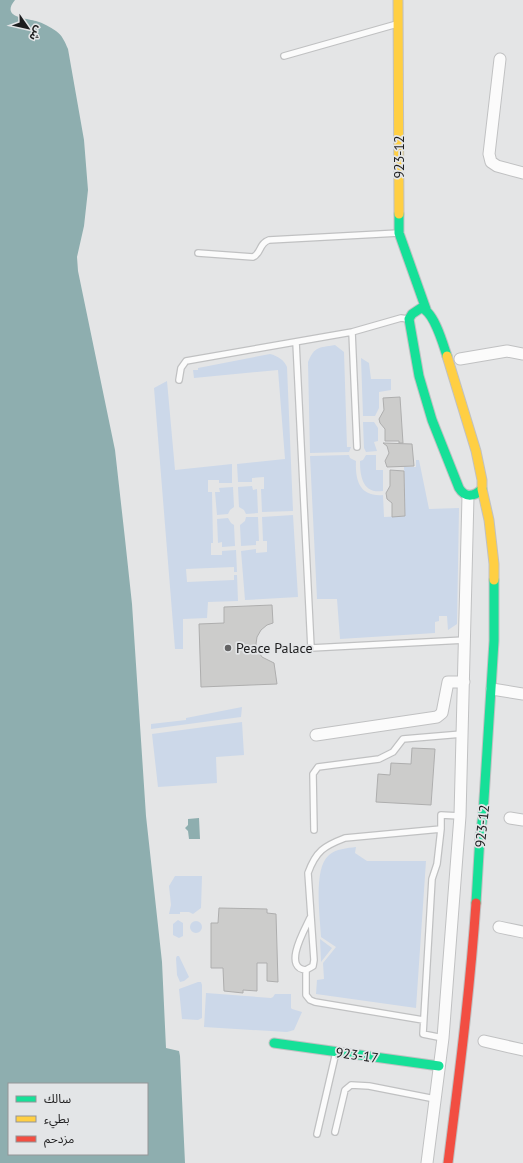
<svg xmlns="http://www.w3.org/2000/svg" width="523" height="1163" font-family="'PT Sans','Noto Sans Arabic',sans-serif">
<rect width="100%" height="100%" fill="#e4e5e6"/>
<path fill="#ccd8e9" d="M335 345 344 352 347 447H351L349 452 310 453 308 362C315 346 318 348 335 345Z
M270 354C278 356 284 360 287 367L293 511 262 512 261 489H264V477L252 478V482H238L237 464 285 459 278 370 194 378 193 370H198V368Z
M361 358 369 363 371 379H391V390L379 392V408L375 416H363Z
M167 381 175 470 232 464V483H219V480H208V492H212L213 543H211V555H222V551L236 550 237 572H234V567L186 569 187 582 234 580V575H237L238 601 208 602 207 618 183 619V649H175L154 388Z
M363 422H374L378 428V441L374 442 377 451 366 452 364 448Z
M349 455 350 458 356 461C355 481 360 497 383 495L384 517 405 516 404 467H416V460H419L429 509 459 508 457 624 448 630 447 616H439V621L435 622V633L340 639 337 599H317L310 456Z
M366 455H376V470H383V491C363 494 360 477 360 461L363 460Z
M252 486 253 490 257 489 258 513 246 514 244 510 239 507 238 487Z
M233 487 234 507 230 510 228 514 217 515 215 492H220L219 488Z
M293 515 298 597 245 600 241 551 256 549V553L267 552V541H263L262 517Z
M246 517H258L259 541H256V545L241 546 240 525 245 521Z
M228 518 231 523 234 525 235 546 222 547V542L218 543 217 519Z
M242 707 241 717 151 729V724L186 720V718Z
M242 722 244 755 216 757 217 783 158 787 152 734Z
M356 847 355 853 367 861H426L416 1008 316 994 317 980 324 979 323 963 336 947 321 937C320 917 313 868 329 855 336 849 347 848 356 847Z
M175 876H202L201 908 193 914 189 912H180V914H169L171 905 169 886Z
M178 920 183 923V936L179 938 173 935V924Z
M190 927a6 6 0 1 1 12 0a6 6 0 1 1-12 0Z
M320 939 332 948 321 962Z
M177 956H179L189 977 184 981 180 982 177 975 176 958Z
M198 982H201L202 985V1018L198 1020 182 1019 179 989Z
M206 993 271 998 273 997 275 994H291V1008L292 1009 302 1012 294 1030 287 1032 204 1027Z"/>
<path fill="#8eaeaf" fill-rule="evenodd" d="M0 0H15C0 18 27 18 36 21 43 23 50 27 56 31 62 35 65 42 68 49L84 140 88 190 84 226 77 257 78 271 115 450 125 539 132 604 146 816 162 962 166 1048 179 1051 180 1056 185 1163H0ZM9 1084H147V1154H9Z
M199 818 200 839H189L188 831 185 828 188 825V819Z"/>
<path fill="#cccccb" stroke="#aeaeae" d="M400 397 403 443H399V441H385V429L380 423 379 419 384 410 383 398Z
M383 443 412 444 414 466 387 467 385 461 389 453 387 446Z
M390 470 404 471 405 516 392 517V503L387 499 386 493 390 486Z
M272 605 273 623 267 625 261 630 257 637 256 644 258 651 262 657 274 663 277 684 201 687 199 624 224 623V607Z
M412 748 435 749 431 805 376 802 378 774 390 775 391 763 411 764Z
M219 908 267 909V913L276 914 278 982 267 981V963H257V991L243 990V993L224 991 223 968H211V923H218Z"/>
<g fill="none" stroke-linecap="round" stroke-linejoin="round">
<g stroke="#c0c1c2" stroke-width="8">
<path id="lane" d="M284 56 397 24
M198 253 253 257C261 254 259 243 269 240L399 233
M352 332 357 447
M296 342 311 648 465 640
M179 380 181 368 186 361 352 332 401 318 408 319
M441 829 437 864 432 879 423 1034 443 1038
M314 830 313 774 318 767 379 759 393 752 403 739 462 734
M306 970C282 968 305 929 310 918
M423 1020 315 1002 310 1000 306 995V970L313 966 314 960 308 873C316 851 324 846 345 838L441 829V815L460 816
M335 1132 345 1090 351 1085 369 1086 435 1099
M317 1134 336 1052"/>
</g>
<g stroke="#c0c1c2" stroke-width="13">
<path id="street" d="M500 59 489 154 491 162 497 166 523 173
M460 359 507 351 523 354
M492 689 523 694
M316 735 437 717 442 713 448 682H464
M510 818 523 820
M499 927 523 932
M484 1041 523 1050
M427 1163 443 1038 460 816 468 496"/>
</g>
<g stroke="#c0c1c2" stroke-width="11">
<path id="fast" d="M399 214V233L426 309
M447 356C443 344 434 311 421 308L412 314 409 319 419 376 432 420 459 488C465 498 474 497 482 489
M476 903 480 836 483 815 494 641V580
M274 1043 439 1066"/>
</g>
<g stroke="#c0c1c2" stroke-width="11">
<path id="slow" d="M398 0 399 214
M447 356 476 451 482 480V489L489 520 494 564V580"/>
</g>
<g stroke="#c0c1c2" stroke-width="11">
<path id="jam" d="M448 1163C459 1076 470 990 476 903"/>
</g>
<use href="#lane" stroke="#fbfbfb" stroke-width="5.5"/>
<use href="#street" stroke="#fbfbfb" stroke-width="11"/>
<use href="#fast" stroke="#16e098" stroke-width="9"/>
<use href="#slow" stroke="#ffcf43" stroke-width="9"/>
<use href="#jam" stroke="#f24e42" stroke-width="9"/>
</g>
<circle fill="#636364" stroke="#e3e5e7" stroke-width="1.5" cx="228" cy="648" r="4"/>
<g text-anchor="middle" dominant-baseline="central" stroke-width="3.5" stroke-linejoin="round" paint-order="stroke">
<g font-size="14" fill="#1d1d1e" stroke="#e3e5e7">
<text transform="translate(399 157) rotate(-90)">923-12</text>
<text transform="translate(482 826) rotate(-84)">923-12</text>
<text transform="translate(357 1055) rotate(8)">923-17</text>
</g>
<g font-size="14" fill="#1d1d1e" stroke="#e3e5e7" text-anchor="start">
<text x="236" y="648">Peace Palace</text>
</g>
</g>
<rect x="8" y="1083" width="140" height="72" fill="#e3e5e7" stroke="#949597"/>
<rect x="16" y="1096" width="20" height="6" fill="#16e098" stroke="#949597"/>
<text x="44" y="1103" font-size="12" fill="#1d1d1e">سالك</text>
<rect x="16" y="1116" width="20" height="6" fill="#ffcf43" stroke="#949597"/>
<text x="44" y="1123" font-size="12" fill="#1d1d1e">بطيء</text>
<rect x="16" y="1136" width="20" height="6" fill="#f24e42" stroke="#949597"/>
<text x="44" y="1143" font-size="12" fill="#1d1d1e">مزدحم</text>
<g transform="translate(28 28) rotate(124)" stroke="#e3e5e7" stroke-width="3" paint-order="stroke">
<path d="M0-3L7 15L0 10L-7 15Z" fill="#1d1d1e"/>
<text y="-6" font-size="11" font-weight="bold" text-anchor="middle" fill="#1d1d1e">ش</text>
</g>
</svg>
